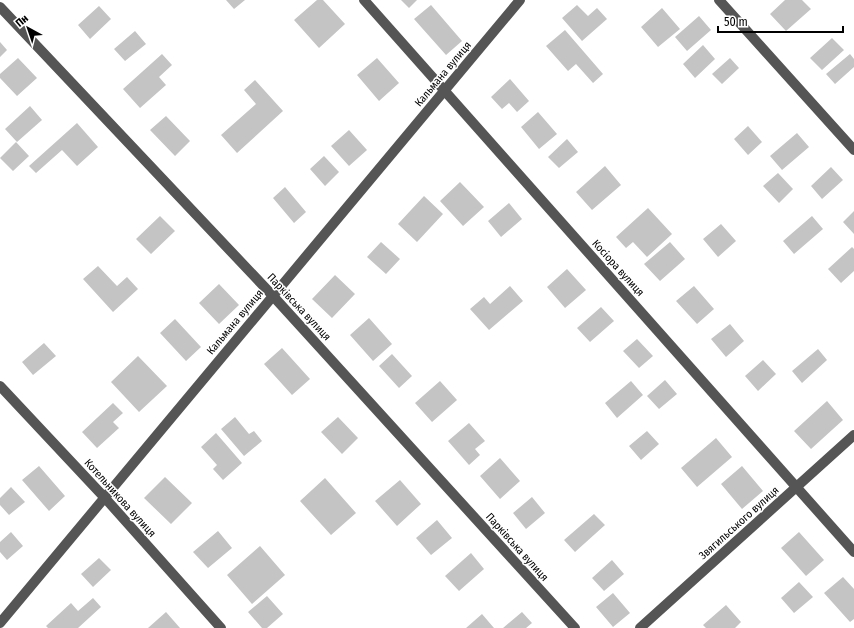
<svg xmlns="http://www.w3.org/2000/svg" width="854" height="628" font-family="'Fira Sans Condensed',sans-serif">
<rect width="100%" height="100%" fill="#fff"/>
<path fill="#c4c4c4" d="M226 0H245L234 9Z
M317 0H323L345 24 319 48 294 20Z
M401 0H417L409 8Z
M785 0H802L811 9 786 31 770 14Z
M431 5 462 41 446 55 414 19Z
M577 5 588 16 597 8 607 19 582 41 562 18Z
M99 6 111 19 90 39 78 25Z
M662 8 680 29 658 47 641 27Z
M699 16 711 30 687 51 675 37Z
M565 30 603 74 593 83 576 64 568 71 546 46Z
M135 31 146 44 125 61 114 49Z
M832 38 844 50 822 70 810 58Z
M0 42 7 50 0 57Z
M703 45 715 59 695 78 683 64Z
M162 54 172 65 159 77 166 85 140 108 123 89Z
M850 54 854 59V67L835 84 826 74Z
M18 58 37 78 17 96 0 78V74Z
M377 58 399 83 379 101 357 75Z
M730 58 739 68 722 84 712 74Z
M510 79 529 101 517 112 509 103 502 109 491 97Z
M255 80 283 111 237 153 221 135 256 104 244 90Z
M30 106 42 120 17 142 5 129Z
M538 112 557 134 539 149 521 127Z
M166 116 190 141 175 156 150 130Z
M77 123 98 147 77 166 62 150 36 173 29 166Z
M748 126 762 142 748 155 734 139Z
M349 130 367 150 349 166 331 146Z
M797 133 809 147 782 170 770 156Z
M567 139 578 152 559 168 548 157Z
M16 142 29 156 13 171 0 158Z
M324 156 339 172 325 186 310 169Z
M605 166 621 185 592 210 576 192Z
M831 167 843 180 822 199 811 186Z
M778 173 793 189 779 203 763 186Z
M460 182 484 207 463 226 440 201Z
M285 187 306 212 294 223 273 198Z
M424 196 443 214 417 242 398 224Z
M509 203 522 219 501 237 488 221Z
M648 208 672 234 647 257 633 242 626 248 616 237Z
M854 211V234L843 222Z
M160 216 175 231 151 254 136 239Z
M812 216 823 229 794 254 783 241Z
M721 224 736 241 718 257 703 239Z
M381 242 400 259 386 274 367 257Z
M670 242 685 259 660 281 644 264Z
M852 247 854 249V271L841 283 828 269Z
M98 266 117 286 127 277 138 289 113 312 83 279Z
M567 269 586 290 565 308 547 287Z
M335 275 355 294 332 318 312 299Z
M219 284 239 305 219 324 199 303Z
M510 286 523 301 489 330 470 309 484 297 490 304Z
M694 286 714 309 697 324 676 301Z
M601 307 614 321 590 342 577 328Z
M369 318 392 344 373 361 350 335Z
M175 319 201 347 186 361 160 333Z
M730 324 744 341 726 357 711 339Z
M637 339 653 356 639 368 623 351Z
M44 343 56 356 33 375 22 362Z
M282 348 310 379 292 395 264 364Z
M818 349 827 360 802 383 792 371Z
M392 354 412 376 399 388 379 366Z
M138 356 167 386 139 412 111 382Z
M763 360 776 374 758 391 745 376Z
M665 380 677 394 659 409 647 396Z
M440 381 457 400 432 422 415 403Z
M631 381 643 395 617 418 605 403Z
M827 401 843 420 811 449 794 431Z
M113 403 123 413 113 422 119 428 97 448 82 432Z
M235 417 249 434 254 431 262 441 244 456 221 429Z
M338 417 358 438 342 454 321 432Z
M469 423 485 441 475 449 480 455 469 465 448 441Z
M647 431 659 444 641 460 629 446Z
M216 433 242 463 223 480 213 469 217 465 201 447Z
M716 438 732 457 697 487 681 468Z
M500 458 520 481 500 499 480 476Z
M39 466 65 496 49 511 22 480Z
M742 466 763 491 742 509 721 484Z
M165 477 192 503 171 524 144 498Z
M325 478 356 513 331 535 300 501Z
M400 480 421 504 397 526 375 501Z
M11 487 25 502 9 515 0 505V498Z
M532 497 545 513 526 529 513 513Z
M594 514 605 525 575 552 564 540Z
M437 520 452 538 431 555 416 538Z
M218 531 232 548 208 568 193 552Z
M11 532 23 546 7 560 0 552V542Z
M799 532 824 560 806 576 781 548Z
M260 546 285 575 252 604 227 575Z
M471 553 484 569 459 591 445 576Z
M99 558 111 570 93 587 81 574Z
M612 560 624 574 604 591 592 578Z
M843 577 854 589V619L850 622 824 593Z
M799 582 813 597 794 613 781 598Z
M613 593 630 613 613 627 596 607Z
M267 596 283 614 267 628H262L248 612Z
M93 598 101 607 78 628H48L46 626 71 603 78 611Z
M726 605 741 622 735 628H706L703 625Z
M166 612 180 628H148Z
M522 612 532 623 526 628H503Z
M482 614 494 628H466Z"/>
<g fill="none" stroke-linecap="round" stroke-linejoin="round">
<path stroke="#555" stroke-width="10" d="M364 0 854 552
M719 0 854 150
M0 7 273 296 575 628
M0 386 105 498 221 628
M0 623 520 0
M640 628 854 435"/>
</g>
<g text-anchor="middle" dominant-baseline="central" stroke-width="3" stroke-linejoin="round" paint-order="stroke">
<g font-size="11" fill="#000" stroke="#fff">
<text transform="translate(443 74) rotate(-50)">Кальмана вулиця</text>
<text transform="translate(618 268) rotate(48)">Косіора вулиця</text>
<text transform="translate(299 307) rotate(47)">Парківська вулиця</text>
<text transform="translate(235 322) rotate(-50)">Кальмана вулиця</text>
<text transform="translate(120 498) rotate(48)">Котельникова вулиця</text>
<text transform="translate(739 523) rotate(-42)">Звягильського вулиця</text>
<text transform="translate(517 547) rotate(48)">Парківська вулиця</text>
</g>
</g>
<g transform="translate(28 28) rotate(320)" stroke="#ffffff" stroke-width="3" paint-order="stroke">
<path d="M0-3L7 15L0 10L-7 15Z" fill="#000000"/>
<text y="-6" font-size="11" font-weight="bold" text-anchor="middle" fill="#000000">Пн</text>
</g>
<path d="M718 26v6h125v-6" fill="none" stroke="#000000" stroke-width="2"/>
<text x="724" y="26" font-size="12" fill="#000000" stroke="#ffffff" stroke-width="3" paint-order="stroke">50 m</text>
</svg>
